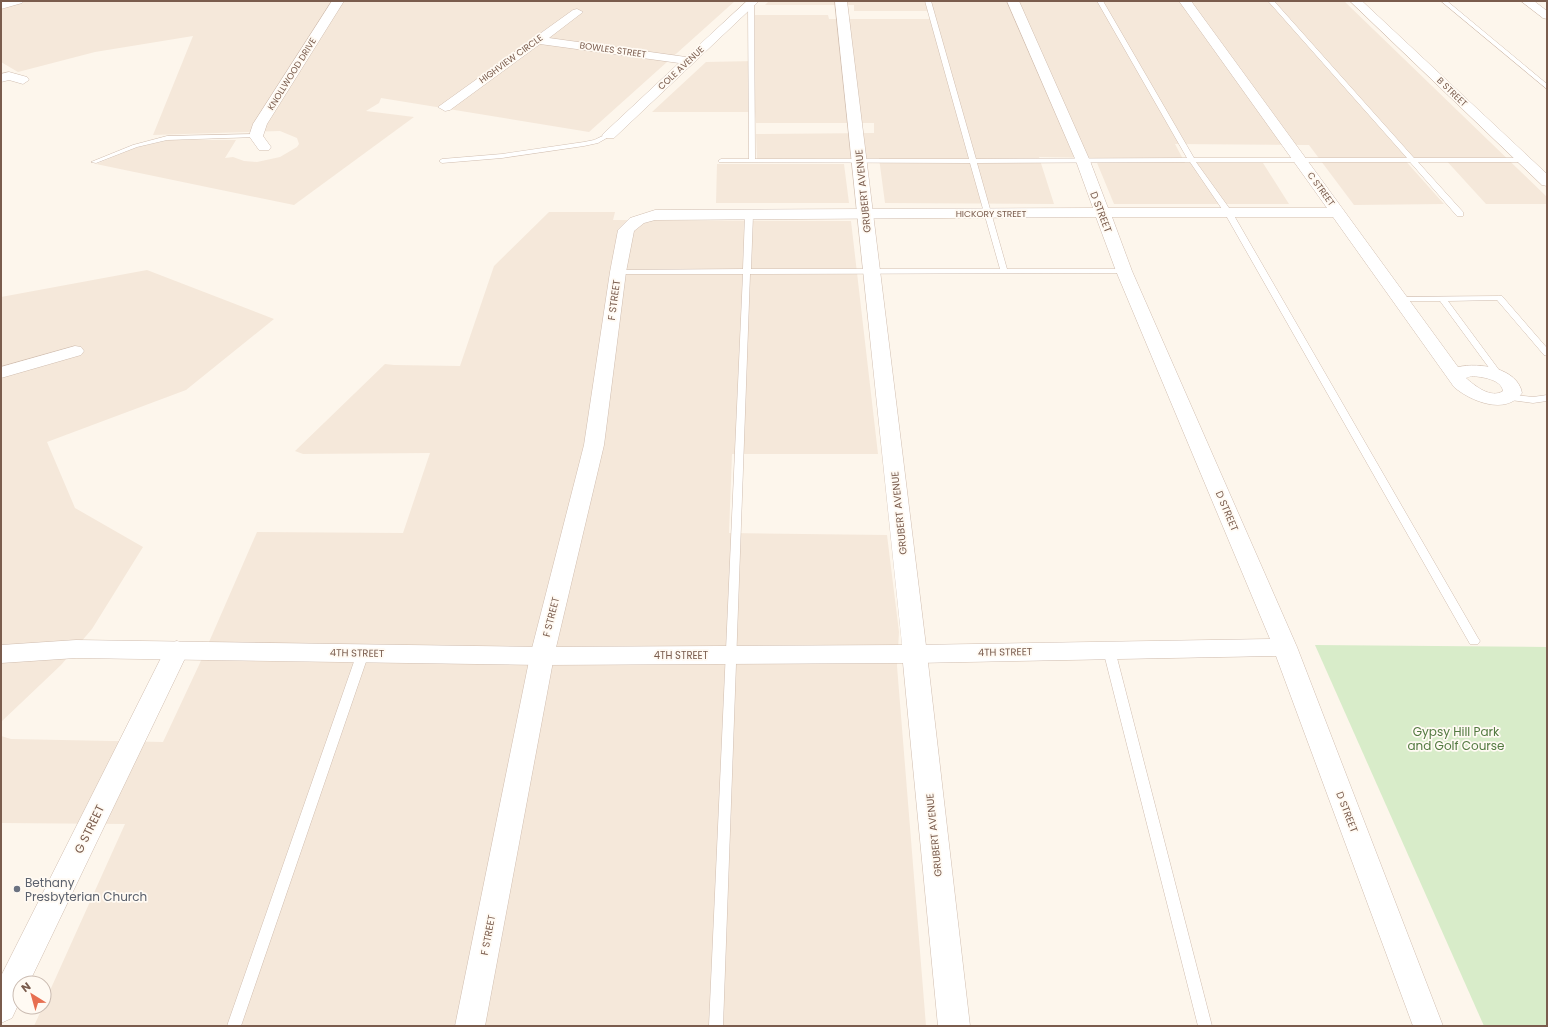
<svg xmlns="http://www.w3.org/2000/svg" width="1548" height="1027" font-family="Poppins,sans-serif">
<rect width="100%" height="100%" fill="#fdf6ec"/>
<path fill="#f5e8da" d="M1 1H735L589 132 381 98 379 103 366 111 414 117 294 205 96 164 135 148 169 140H236L225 158 233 157 244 161 257 162 280 157 297 147 299 144 297 138 280 131 153 135 193 36 95 52 18 72 1 62Z
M769 1H1344L1547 197V204H1486L1444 158H1403L1444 204 1354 205 1309 145 1175 144 1185 163H1263L1289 204H1114L1095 158 1039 157 1054 204 885 203 879 158 757 159 756 134 874 133V123H756L755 112H652L706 62 755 61V15H828L829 19H935L934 11H854V5H765Z
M717 164H844L849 203H716Z
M549 212H615L613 220 851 221 878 454H732L729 533 887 535 899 632 897 666 926 1026H34L125 824 1 823V736L11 739 163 742 199 665 257 532 403 533 430 453 303 454 295 451 385 364 394 365 460 366 494 266Z
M147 270 274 319 186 390 47 442 75 508 143 547 92 629 61 665 1 722V297Z"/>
<path fill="#d8ecc9" d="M1315 645 1547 647V1026H1484Z"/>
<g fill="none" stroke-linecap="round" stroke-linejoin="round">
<g stroke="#d1beb0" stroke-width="1">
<path id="service" d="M751 1 754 3 755 159H969L925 1H931L976 159 1187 158 1097 1H1103L1194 158H1407L1268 1H1274L1414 158H1524L1527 160 1524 162H1418L1463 212V216H1457L1410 162H1196L1232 212 1478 638 1480 641 1478 644H1470L1224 212 1190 162 977 163 1007 269H1127V273L750 274 723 1026H709L743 274H618L614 272 618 270 743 269 745 215 749 213 753 215 751 269H1000L970 163 719 162 718 161 721 159H749L748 3Z
M1441 1H1447L1547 84V89Z
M256 134 259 136 258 137 167 140 137 147 96 163 91 162 133 145 167 136Z
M607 134 612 135 598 143 584 146 502 158 442 163 439 161 442 159 502 154 584 142 594 140Z
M1499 296H1502L1547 348V356L1544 355 1497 300 1448 301 1505 378 1501 381 1498 380 1440 301H1400L1396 299 1400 297Z
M1506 394 1533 397 1547 395V401L1533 403 1503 399 1502 397 1503 395Z
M1109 646 1113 647 1115 650 1212 1026H1198L1103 650 1105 647Z
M363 649 367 650 369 653 241 1026H227L357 653 359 650Z"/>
</g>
<g stroke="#d1beb0" stroke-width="1">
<path id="minor" d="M6 1H24L22 3 1 9V2Z
M332 1H344L267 124 263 136 271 147 269 150H259L249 136 253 124Z
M747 1H759L614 138H604L602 135 679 63 540 44 450 110 445 111 438 107 573 10 577 9 583 12 549 38 686 57Z
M1007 1H1019L1090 161 1108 208H1327L1179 1H1191L1458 367C1479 362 1518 368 1522 393 1506 416 1470 401 1454 387L1333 217H1112L1132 271 1297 647 1443 1026H1413L1276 656 915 663 907 660 903 654 907 648 915 645 1270 639 1116 271 1096 217 655 220 644 223 634 231 626 272 604 445 554 656 485 1026H455L530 656 584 445 610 272 618 230 630 218 655 210 1093 208 1076 161ZM1472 376C1482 377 1501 379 1503 391 1491 399 1475 386 1466 378Z
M1350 1H1362L1547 174V186L1542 185Z
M1521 1H1534L1547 11V19L1543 18Z
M9 72 27 77 29 80 23 84 9 80 1 82V74Z
M75 346 81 347 84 351 81 355 1 378V367Z
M177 641 185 644 189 650 29 983H20V1001L12 1018 1 1023V976L165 650 169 644Z"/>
</g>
<g stroke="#d1beb0" stroke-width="1">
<path id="tertiary" d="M835 1H847L927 654 970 1026H938L903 663 542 665 76 658 1 663V645L76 640 542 647 902 645Z"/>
</g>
<use href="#service" fill="#fff" fill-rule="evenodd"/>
<use href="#minor" fill="#fff" fill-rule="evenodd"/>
<use href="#tertiary" fill="#fff" fill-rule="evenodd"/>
</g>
<circle fill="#6b7280" stroke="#fffaf3" stroke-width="1.5" cx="17" cy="889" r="4"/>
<g text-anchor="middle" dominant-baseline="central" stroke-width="3.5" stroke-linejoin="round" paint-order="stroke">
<g font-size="9" fill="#7a5c4d" stroke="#fffaf3">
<text transform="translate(613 50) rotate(8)">BOWLES STREET</text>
<text transform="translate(511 59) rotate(-36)">HIGHVIEW CIRCLE</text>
<text transform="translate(681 68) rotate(-43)">COLE AVENUE</text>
<text transform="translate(292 74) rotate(-58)">KNOLLWOOD DRIVE</text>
<text transform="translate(1452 92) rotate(44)">B STREET</text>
<text transform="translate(1321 189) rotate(54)">C STREET</text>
<text x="991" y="214">HICKORY STREET</text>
</g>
<g font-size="10" fill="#7a5c4d" stroke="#fffaf3">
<text transform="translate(863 191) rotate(-96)">GRUBERT AVENUE</text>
<text transform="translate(1101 212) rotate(69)">D STREET</text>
<text transform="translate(614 300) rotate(-82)">F STREET</text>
<text transform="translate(1227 511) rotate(67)">D STREET</text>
<text transform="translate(899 513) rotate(-96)">GRUBERT AVENUE</text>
<text transform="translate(551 617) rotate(-76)">F STREET</text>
<text transform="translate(1005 652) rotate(-1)">4TH STREET</text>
<text transform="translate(357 653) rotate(1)">4TH STREET</text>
<text x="681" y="655">4TH STREET</text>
<text transform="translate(1347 812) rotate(69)">D STREET</text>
<text transform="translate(934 835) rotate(-96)">GRUBERT AVENUE</text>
<text transform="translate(488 935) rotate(-79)">F STREET</text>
</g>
<g font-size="12" fill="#537a41" stroke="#fffaf3">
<text x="1456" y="731">Gypsy Hill Park<tspan x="1456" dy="14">and Golf Course</tspan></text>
</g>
<g font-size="12" fill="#7a5c4d" stroke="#fffaf3">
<text transform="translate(89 829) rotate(-64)">G STREET</text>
</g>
<g font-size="12" fill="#5b616d" stroke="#fffaf3" text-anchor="start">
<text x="25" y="882">Bethany<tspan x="25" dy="14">Presbyterian Church</tspan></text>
</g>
</g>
<rect width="1548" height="1027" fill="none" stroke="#7a5c4d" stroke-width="4"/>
<g transform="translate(32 995) rotate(323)"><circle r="19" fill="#fffaf3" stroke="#cabbb1"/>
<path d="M0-3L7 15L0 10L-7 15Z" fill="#e76f51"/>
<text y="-6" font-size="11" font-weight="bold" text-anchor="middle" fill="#7a5c4d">N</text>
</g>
</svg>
